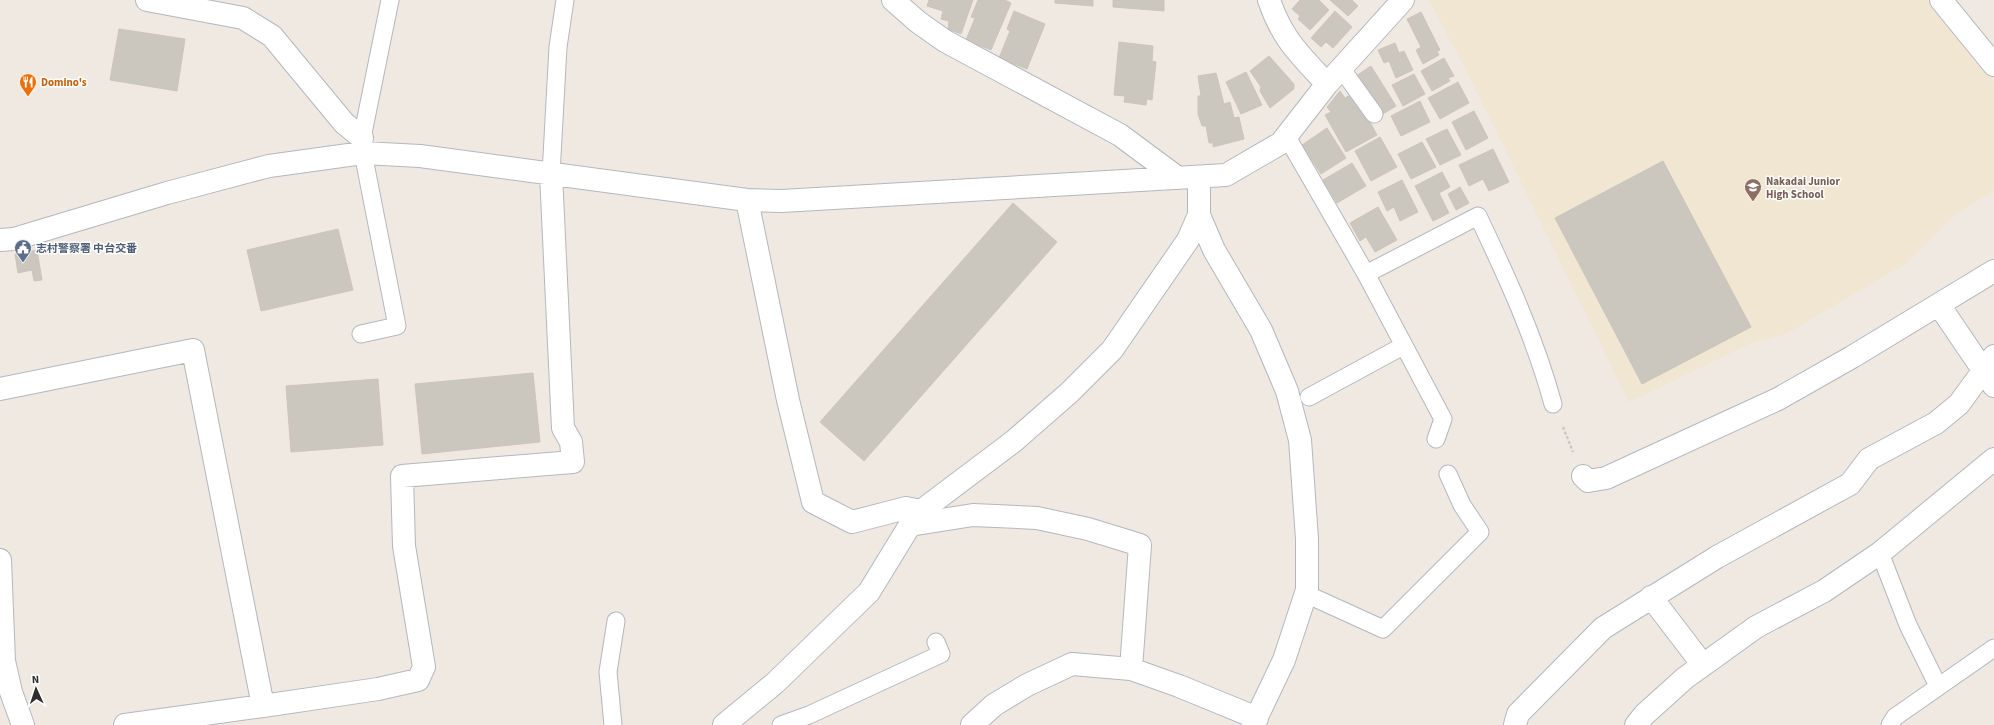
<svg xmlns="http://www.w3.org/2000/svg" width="1994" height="725" font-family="'Source Sans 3','Noto Sans JP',sans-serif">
<rect width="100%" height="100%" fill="#efe9e1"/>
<path fill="#f0e6d1" d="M1429 0H1927L1994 82V191L1957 213 1905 264 1786 334 1751 343 1629 402 1470 78Z"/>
<path fill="#cbc7bf" stroke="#cbc5ba" d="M929 0H973L961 34 948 29 949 21 941 19 943 11 927 6Z
M978 0H1005L1011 3 991 50 966 40 975 18 971 17Z
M1055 0H1093V6L1055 3Z
M1113 0H1164V11L1113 7Z
M1300 0H1319L1329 10 1310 30 1298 19 1300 16 1292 9Z
M1330 0H1352L1358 6 1348 16Z
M1014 11 1045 24 1027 69 999 58 1010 31 1007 29Z
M1335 11 1352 27 1333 48 1326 42 1321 47 1311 38Z
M1421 12 1440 50 1437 51 1439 55 1423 64 1416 50 1421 47 1407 19Z
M119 29 185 39 177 91 110 80Z
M1119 42 1153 46 1152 61 1156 62 1152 100 1147 99 1146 105 1124 102 1125 96 1114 95Z
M1395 43 1399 53 1404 51 1413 70 1396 78 1389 61 1384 63 1378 50Z
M1269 56 1294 84V89L1270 108 1260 91 1261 87 1250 71Z
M1444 58 1454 76 1448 78 1450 81 1432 91 1421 71Z
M1371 66 1396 106 1381 115 1356 76Z
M1246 72 1262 105 1241 114 1226 82Z
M1216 73 1224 104 1230 102 1234 118 1239 117 1244 139 1213 147V143H1209L1206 126H1202L1198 114V96H1201L1198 76Z
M1414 74 1425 94 1403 106 1392 85Z
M1458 82 1469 103 1440 119 1428 98Z
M1340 91 1345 98 1354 93 1377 135 1346 152 1325 115 1331 112 1327 107Z
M1420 101 1430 122 1401 136 1391 116Z
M1474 111 1488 138 1466 150 1452 122Z
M1327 128 1346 158 1321 174 1302 145Z
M1447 129 1461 155 1440 165 1426 139Z
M1380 137 1397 167 1371 181 1355 151Z
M1422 142 1436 167 1411 179 1398 154Z
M1493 149 1509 182 1489 191 1483 179 1469 186 1459 165Z
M1663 161 1751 327 1642 384 1555 218Z
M1352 163 1366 186 1337 203 1323 180Z
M1442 172 1450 187 1439 193 1449 213 1433 221 1415 186Z
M1402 180 1418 212 1400 221 1394 207 1387 211 1378 192Z
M1460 187 1469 203 1456 210 1448 194Z
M1013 203 1057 242 864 461 820 422Z
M1378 207 1397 240 1375 252 1366 237 1360 241 1350 223Z
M338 229 353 290 261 311 247 250Z
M37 250 42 280 34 281 32 270 18 273 15 254Z
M533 373 540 442 422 454 415 384Z
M378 379 383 445 291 452 286 386Z"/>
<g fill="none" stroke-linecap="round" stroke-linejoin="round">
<g stroke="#b4b7c1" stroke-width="19">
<path id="service" d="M1341 68 1374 114
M1287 137 1366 274 1443 419 1436 439
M551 174 558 47 565 0
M1366 274 1478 216C1507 277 1535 338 1553 404
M361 334 397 326 363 153 362 138 390 0
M1309 397 1403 346
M1880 553 1908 625 1938 686
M1306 594 1383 629 1480 532 1462 505 1448 474
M613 725 608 672 616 621
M781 725 809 715 941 654 936 642
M1890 725 1895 717 1994 648"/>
</g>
<g stroke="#b4b7c1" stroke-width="24">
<path id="minor" d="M147 0 243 18 272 36 344 123 362 138
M893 0 918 22 945 41 1120 135 1178 178
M1269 0C1282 39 1300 55 1327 84
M1941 0 1994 65
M747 200 788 400 813 502 852 522 906 508 921 511
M1199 215 1214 250 1261 330 1287 391 1300 440 1307 539V590L1284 660 1253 725
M0 240 14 239 167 193 269 166 363 153 420 156 747 200 782 201 1226 175 1281 143 1327 84 1403 0
M1939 305 1994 386
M0 389 193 350 263 706
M1583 476 1588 481 1606 478 1778 399 1852 357 1994 271
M910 525 973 515 1037 518 1088 529 1140 545 1131 669
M1651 597 1703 665
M125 725 263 706 378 689 418 680 424 667 404 546 402 476 573 462 571 442 563 428 551 174
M724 725 775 683 869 592 910 525 921 511 1014 441 1070 392 1112 350 1188 240 1199 215V177
M972 725 994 705 1027 685 1072 664 1131 669 1179 686 1257 718
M1515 725 1518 714 1603 628 1717 557 1850 484 1869 459 1936 423 1959 404 1994 356
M1636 725 1644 715 1685 678 1756 627 1824 591 1880 553 1994 459"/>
</g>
<g stroke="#b4b7c1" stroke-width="24">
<path id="tertiary" d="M0 560 4 661 11 692 23 725"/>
</g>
<path stroke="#c9c9c9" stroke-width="2.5" stroke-dasharray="3 2" stroke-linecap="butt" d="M1563 427 1573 452"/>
<use href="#service" stroke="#fff" stroke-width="17"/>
<use href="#minor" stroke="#fff" stroke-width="22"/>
<use href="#tertiary" stroke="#fff" stroke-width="22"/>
</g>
<defs>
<g id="restaurant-pin" transform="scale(0.9)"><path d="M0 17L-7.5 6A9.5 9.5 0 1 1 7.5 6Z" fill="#e8710a" stroke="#fff"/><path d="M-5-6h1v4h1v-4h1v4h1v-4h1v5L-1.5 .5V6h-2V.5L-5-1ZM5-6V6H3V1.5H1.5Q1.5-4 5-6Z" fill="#fff"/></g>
<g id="school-pin" transform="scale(0.9)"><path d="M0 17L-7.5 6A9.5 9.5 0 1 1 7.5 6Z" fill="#8d6e63" stroke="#fff"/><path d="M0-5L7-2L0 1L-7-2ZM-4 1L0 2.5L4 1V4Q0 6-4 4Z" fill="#fff"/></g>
<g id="civic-pin" transform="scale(0.9)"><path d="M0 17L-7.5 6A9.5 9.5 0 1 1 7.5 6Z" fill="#5c6f8a" stroke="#fff"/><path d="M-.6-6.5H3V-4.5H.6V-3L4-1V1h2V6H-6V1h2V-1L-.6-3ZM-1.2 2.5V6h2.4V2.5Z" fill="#fff"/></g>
</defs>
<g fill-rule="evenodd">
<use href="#restaurant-pin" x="28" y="82"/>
<use href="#school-pin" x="1753" y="187"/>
<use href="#civic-pin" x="23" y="248"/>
</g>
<g text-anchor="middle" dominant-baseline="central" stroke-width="3" stroke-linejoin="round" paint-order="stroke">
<g font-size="11" font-weight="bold" fill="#c56008" stroke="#fff" text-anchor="start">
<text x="41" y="82">Domino's</text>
</g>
<g font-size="11" font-weight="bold" fill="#785e54" stroke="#fff" text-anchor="start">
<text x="1766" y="181">Nakadai Junior<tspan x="1766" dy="13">High School</tspan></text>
</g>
<g font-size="11" font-weight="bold" fill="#4e5e75" stroke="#fff" text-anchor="start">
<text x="36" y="248">志村警察署 中台交番</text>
</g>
</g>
<g transform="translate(36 689) rotate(357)" stroke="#ffffff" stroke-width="3" paint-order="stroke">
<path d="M0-3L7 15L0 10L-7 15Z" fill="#2e2e2e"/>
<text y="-6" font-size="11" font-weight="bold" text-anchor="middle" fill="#2e2e2e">N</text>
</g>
</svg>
